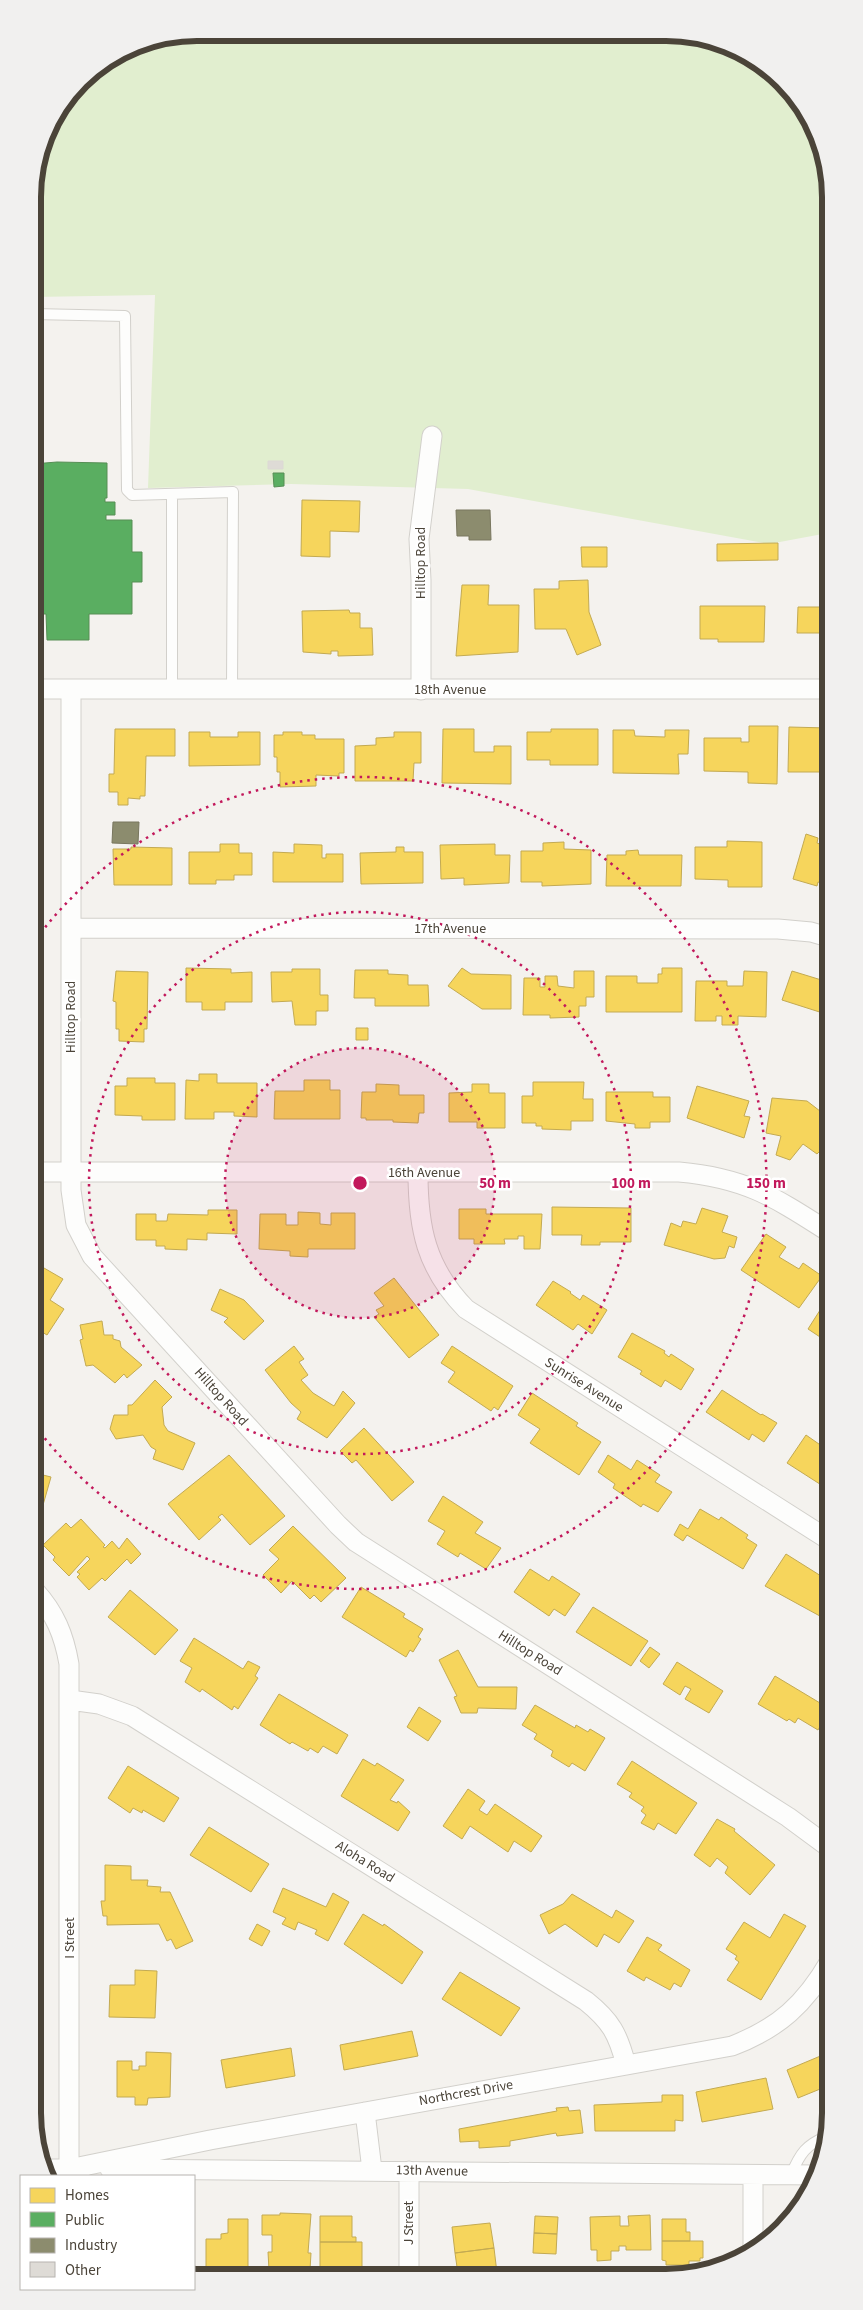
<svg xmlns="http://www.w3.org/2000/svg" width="863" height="2310" font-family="'Source Sans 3',sans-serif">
<rect width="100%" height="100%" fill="#f4f2ee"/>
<path fill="#e1eecf" d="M197 33 698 36 748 54 782 81 809 115 827 165 828 533 769 544 468 489 291 484 148 488 155 295 33 297V186L50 124 88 74 135 45Z"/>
<path fill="#f6d55c" stroke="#c3aa52" d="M302 500 360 501 359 532 330 531V557L301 556Z
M778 543V560L717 561V544Z
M581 547H607V567H582Z
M588 580 589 612 601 645 577 655 566 629H535L534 589H559V581Z
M462 585H489L488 605H519L518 652 456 656Z
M826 588H828V633H797L798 607H826Z
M700 606H765L764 642H718V639H700Z
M349 610 350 613H360V628H372L373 655 338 656V651H331V654L303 652 302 611Z
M749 726H778L777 784 748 783V772L704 771V738H741V742H749Z
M789 727 828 728V772H788Z
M115 729H175V756H146L145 796H140V799L128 798V805H118V792H109V774H114Z
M443 729H474V752H494V746H511V784L442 783Z
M551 729H598V765H550V760H527V732H551Z
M613 730H634L635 736 665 737V730H689L688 754H678L679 774 613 773Z
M189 732H210V737H238V732H260V765L189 766Z
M283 732H302V735H315V739H344V773H339V776L316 775V786L280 787V772H277V757H274V735H283Z
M394 732H421V763H414L413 781H355V746L376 745V738L394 737Z
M806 834 818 838 817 843 828 847V883L826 884 818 882 817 886 793 879Z
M727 841 762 842V887H728V880L695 879V847H727Z
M564 842V849L591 850V884L542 886V882H521V851H543V843Z
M220 844H239V853H252V875H234V880H216V884H189V852H220Z
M294 844 322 845V858H326V854H343V882H273V852L294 853Z
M495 844V855H510L509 883 464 885V878L441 879 440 845Z
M131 847 172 848V885H114L113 849H131Z
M396 847H404V852H423V883L361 884 360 853 396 852Z
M638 850 639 855H682L681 886H606L607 855H626V851Z
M186 968 231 969V973L252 972V1002H225V1010H202V1002H186Z
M462 968 471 974 511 975V1009H482L448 986Z
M662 968H682V1012H606V976H637V983H658V974H662Z
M292 969H320V995H328V1011H316V1025H295L292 1001 272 1002 271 972H292Z
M355 970H388V974L408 975V985H428L429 1006H375V998H354Z
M116 971 148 972 147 1029H144V1042L119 1041V1029H116V1002L113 1001Z
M574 971H594V997H586V1006H579V1017L550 1018V1015H523L524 978H540V987H545V976H557L558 986 574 988Z
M744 971 767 972 766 1017 738 1016V1025H722V1016H716V1021H695L696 981H727V986H743Z
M792 971 828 982 829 1015 782 1000Z
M356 1028H368V1040H356Z
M199 1074H217V1083H257V1117L234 1116V1112H214V1119H185L186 1080 199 1081Z
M127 1078H155V1083H175V1120H142V1116L115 1115V1086H127Z
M304 1080H330V1090H340V1119H274L275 1091H304Z
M533 1082H584L583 1099H593V1121H571V1130L542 1129V1126H536V1123H522V1096H533Z
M376 1084 399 1085V1095H424V1113H419L418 1123 393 1122V1120H366V1118H361L362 1092H376Z
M472 1084H489V1093H505V1128H477V1122H449V1093L472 1092Z
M697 1086 749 1101 744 1116 750 1117 744 1138 687 1118Z
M606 1092H653V1097H670V1122H650V1128H635V1124L606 1121Z
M772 1098 807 1101 829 1118V1142L817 1154 803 1144 790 1160 776 1155 781 1136 766 1133Z
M552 1207 631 1208V1242H600V1245H581L582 1235H552Z
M702 1208 728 1216 722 1232 737 1237 734 1248 729 1246 725 1258 714 1259 664 1245 671 1223 681 1227 683 1221 696 1224Z
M459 1209H486V1214H542L540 1249H524V1236H518V1239H504L505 1244H474V1239H459Z
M208 1210H237V1234L207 1233V1240L187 1239V1250L165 1249V1246H156V1240H136V1214H156V1221H167L168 1214 208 1215Z
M298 1212 320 1213V1224L331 1225V1213H355V1249H308V1257L290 1256V1251L259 1249 260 1214H286V1225H298Z
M766 1234 786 1247 779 1257 799 1269 803 1263 822 1276 799 1308 741 1270Z
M44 1268 63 1279 50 1300 64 1309 47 1335 37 1329 40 1325 35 1322 34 1271 41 1273Z
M394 1278 439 1335 409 1358 374 1317 379 1314 376 1310 384 1306 374 1293Z
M553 1281 571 1292 570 1293 580 1300 583 1295 607 1310 592 1334 578 1324 573 1330 536 1305Z
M220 1289 244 1300 264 1321 244 1340 224 1322 228 1318 211 1310Z
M829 1296V1343L808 1329Z
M102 1321 104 1335H113V1339L120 1341 121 1347 142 1365 127 1378 124 1374 115 1383 93 1365 86 1366 80 1340 83 1339 80 1325Z
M632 1333 665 1351 664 1353 669 1357 671 1354 694 1369 681 1390 665 1380 661 1387 640 1374 642 1371 618 1357Z
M294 1346 304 1359 299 1362 308 1375 301 1380 313 1393 334 1406 343 1391 355 1403 327 1438 297 1419 301 1412 291 1403 265 1370Z
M452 1346 513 1386 498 1410 494 1407 491 1411 448 1382 455 1372 441 1363Z
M155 1380 172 1397 162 1407 164 1425 168 1431 195 1443 183 1470 153 1459 156 1450 151 1447 143 1435 116 1439 110 1429 114 1415H128V1405H132Z
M722 1390 761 1415 762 1414 777 1423 764 1442 752 1434 749 1440 706 1412Z
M532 1393 578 1423 576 1426 601 1442 579 1475 530 1443 540 1429 518 1415Z
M364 1428 414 1482 392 1501 356 1460 352 1463 340 1451Z
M806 1435 829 1451V1482L826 1488 787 1463Z
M229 1455 285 1516 250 1545 222 1514 218 1517 221 1520 199 1540 168 1504Z
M608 1455 631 1470 637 1460 660 1475 655 1482 672 1492 658 1512 643 1504 641 1507 613 1488 615 1484 598 1472Z
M35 1473 51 1477 43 1505 35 1503Z
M443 1496 483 1522 475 1533 501 1548 486 1569 460 1553 458 1557 437 1544 445 1531 428 1521Z
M700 1509 719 1520 721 1517 748 1535 746 1538 757 1545 743 1569 687 1535 683 1541 674 1535 680 1524 688 1529Z
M81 1519 105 1545 103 1547 105 1548 112 1541 119 1549 127 1538 141 1554 131 1564 127 1559 105 1581 102 1578 89 1590 77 1577 80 1574 77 1572 90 1559 87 1556 69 1576 53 1560 55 1557 43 1545 66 1523 71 1528Z
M293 1526 346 1578 321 1602 314 1595 310 1599 292 1581 281 1593 263 1575 279 1559 269 1550Z
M786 1554 829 1581V1621L765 1586Z
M530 1569 549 1581 552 1576 580 1594 565 1616 554 1609 549 1616 514 1592Z
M361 1587 405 1614 403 1617 423 1629 418 1637 421 1639 413 1652 410 1650 406 1657 342 1617Z
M130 1590 178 1630 155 1655 108 1617Z
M593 1607 648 1641 631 1666 576 1632Z
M194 1638 243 1669 248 1661 260 1667 255 1676 258 1678 238 1709 234 1706 232 1710 202 1689 200 1692 185 1682 192 1668 180 1661Z
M650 1647 660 1654 649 1668 640 1661Z
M458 1650 478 1687H517L516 1709 478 1708 477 1713H461L454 1697 457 1696 439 1660Z
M677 1662 723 1691 709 1713 685 1699 691 1689 685 1686 680 1695 663 1684Z
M775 1676 830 1709 818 1730 798 1718 795 1723 789 1719 787 1721 758 1704Z
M279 1694 348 1735 337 1754 323 1746 318 1753 310 1748 308 1751 292 1742 290 1744 260 1725Z
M535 1705 575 1728 576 1725 588 1732 590 1729 605 1738 585 1771 572 1763 569 1767 551 1756 553 1751 534 1739 537 1734 522 1725Z
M419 1707 441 1721 428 1741 407 1727Z
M363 1759 375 1766 377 1763 404 1780 390 1800 397 1803 398 1801 410 1812 398 1831 341 1796Z
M632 1761 697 1803 676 1834 658 1823 654 1830 641 1823 646 1815 641 1811 644 1807 629 1797 632 1793 617 1784Z
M128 1766 179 1798 164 1822 143 1810 142 1813 133 1808 130 1813 108 1798Z
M468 1789 485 1801 479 1810 487 1815 495 1804 542 1836 531 1852 514 1841 508 1852 470 1826 462 1839 443 1826Z
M717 1819 735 1829 734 1831 775 1865 750 1895 725 1873 728 1867 717 1858 710 1867 694 1855Z
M209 1827 269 1864 251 1892 190 1855Z
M105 1865 131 1866V1880H148L147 1886 161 1887 160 1892H170L193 1941 176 1949 171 1939 167 1941 159 1924 107 1925V1916H103L101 1901H105Z
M283 1888 326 1907 333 1893 349 1902 328 1941 315 1934 317 1930 298 1922 295 1930 282 1924 286 1918 273 1912Z
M572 1894 612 1918 616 1910 634 1921 619 1943 604 1934 597 1947 565 1924 549 1934 540 1915 563 1904Z
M363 1914 383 1926 384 1924 423 1952 402 1984 344 1944Z
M784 1914 806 1926 761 2000 727 1980 739 1962 735 1959 737 1956 726 1949 744 1922 770 1938Z
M257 1924 270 1931 262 1946 249 1939Z
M647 1937 662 1945 658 1950 690 1970 681 1987 674 1983 670 1990 646 1977 644 1981 627 1971Z
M135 1970 157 1971 155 2018 109 2017 110 1985H135Z
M460 1972 520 2008 501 2036 442 1999Z
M412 2031 418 2056 344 2070 340 2045Z
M291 2048 295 2076 226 2088 221 2060Z
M146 2052 171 2053 170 2097 148 2098 147 2105H135V2097H117V2061H132V2070H139V2066H146Z
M830 2052V2085L798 2098 787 2070Z
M766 2078 773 2109 702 2122 696 2092Z
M662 2095H683V2121L675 2120V2131H595L594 2105 662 2102Z
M568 2107 569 2111 580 2110 583 2133 557 2136 556 2133 510 2141V2146L479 2148V2141L460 2142 459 2129 557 2111 556 2108Z
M280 2213 311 2214 308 2253H311L310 2270H269L268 2252H272V2235H262V2215H280Z
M650 2215 651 2250H626V2246H619V2251H611V2260L597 2261V2250H591L590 2217 620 2216V2226H629L628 2216Z
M320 2216H352V2237H356V2242H320Z
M535 2216 558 2217 557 2234 534 2233Z
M228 2219H248V2269H206V2239H221V2234L228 2233Z
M662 2219H686V2232H690V2241H662Z
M490 2223 494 2248 455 2253 452 2227Z
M534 2233 557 2234 556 2254 533 2253Z
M662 2241H703V2258H700V2261H689V2265H666V2261L662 2260Z
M320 2242H362V2268H320Z
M494 2248 497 2273 458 2274 455 2253Z"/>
<path fill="#5aae61" stroke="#568e55" d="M57 462 107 463V498H105V502H115V515H106V520H132V552H142V582H132V614H89V640H47L46 614H33V464Z
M273 473H284V486L274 487Z"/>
<path fill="#8c8c6e" stroke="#78765e" d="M456 510H490L491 540H469V536H457Z
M113 822H139L138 844 112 843Z"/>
<path fill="#dedbd6" stroke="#dcd9d4" d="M268 461H283V469H268Z"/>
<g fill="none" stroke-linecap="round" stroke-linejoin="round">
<g stroke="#d2d0cb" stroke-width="12">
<path id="service" d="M33 314 125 316 127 490 132 495 233 492 232 689
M172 494V689
M791 2175C800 2153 806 2145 827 2136"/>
</g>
<g stroke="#d2d0cb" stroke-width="21">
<path id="minor" d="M34 689H828
M71 689V1190L76 1225 92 1256 338 1525 356 1542 788 1817 830 1848
M421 690V580L419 539 432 436
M71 928 778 929 811 932 828 937
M34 1172H679C746 1178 774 1197 829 1232
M418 1173C418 1228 426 1268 466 1309L829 1540
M35 1591C55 1613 64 1635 69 1664V2169
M70 1700 99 1704 132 1716 586 2001C611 2021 618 2034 626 2065
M365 2112 372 2170
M45 2169H82
M69 2169 210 2140 732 2046C779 2028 805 2004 830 1961
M110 2169 818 2175
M409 2171V2274
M753 2252V2175"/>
</g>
<g stroke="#d2d0cb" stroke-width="26">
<path id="tertiary" d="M69 2169V2176"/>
</g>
<use href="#service" stroke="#fdfdfc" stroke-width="10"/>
<use href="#minor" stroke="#fdfdfc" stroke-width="19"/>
<use href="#tertiary" stroke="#fdfdfc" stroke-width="24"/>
</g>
<circle cx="360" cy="1183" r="135" fill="#c2185b" fill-opacity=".12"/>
<g fill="none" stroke="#c2185b" stroke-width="2.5" stroke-dasharray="2.5 5">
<circle cx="360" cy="1183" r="135"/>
<circle cx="360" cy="1183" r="271"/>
<path d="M36 939A406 406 0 1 1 36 1427"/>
</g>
<g text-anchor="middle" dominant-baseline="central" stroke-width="5" stroke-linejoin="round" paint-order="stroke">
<g font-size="14" fill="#4b4439" stroke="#fff">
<text transform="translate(421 563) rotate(-90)">Hilltop Road</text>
<text x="450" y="690">18th Avenue</text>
<text x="450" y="929">17th Avenue</text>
<text transform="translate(71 1017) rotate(-90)">Hilltop Road</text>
<text x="424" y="1173">16th Avenue</text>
<text transform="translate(584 1385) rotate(32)">Sunrise Avenue</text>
<text transform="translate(221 1397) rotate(48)">Hilltop Road</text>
<text transform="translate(530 1653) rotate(32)">Hilltop Road</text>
<text transform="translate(365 1862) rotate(32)">Aloha Road</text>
<text transform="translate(70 1938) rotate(-90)">I Street</text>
<text transform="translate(466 2093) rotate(-10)">Northcrest Drive</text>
<text transform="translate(432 2171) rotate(1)">13th Avenue</text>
<text transform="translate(409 2223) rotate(-90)">J Street</text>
</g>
</g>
<path d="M0 0H863V2310H0ZM197 41H666A156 156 0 0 1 822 197V2113A156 156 0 0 1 666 2269H197A156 156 0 0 1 41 2113V197A156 156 0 0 1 197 41Z" fill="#f1f0ef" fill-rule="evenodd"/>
<path fill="none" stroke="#4b4439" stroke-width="6" d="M197 41H666A156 156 0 0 1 822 197V2113A156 156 0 0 1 666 2269H197A156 156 0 0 1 41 2113V197A156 156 0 0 1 197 41Z"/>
<circle cx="360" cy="1183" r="8" fill="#c2185b" stroke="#fff" stroke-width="2.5"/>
<g font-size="15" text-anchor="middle" font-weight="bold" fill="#c2185b" stroke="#fff" stroke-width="5" stroke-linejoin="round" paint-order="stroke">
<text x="495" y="1188">50 m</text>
<text x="631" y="1188">100 m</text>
<text x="766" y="1188">150 m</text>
</g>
<rect x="20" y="2175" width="175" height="115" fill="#ffffff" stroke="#b7b4b0"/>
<rect x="30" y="2188" width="25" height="15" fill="#f6d55c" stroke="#b7b4b0"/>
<text x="65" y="2200" font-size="15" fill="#4b4439">Homes</text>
<rect x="30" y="2212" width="25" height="15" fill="#5aae61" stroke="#b7b4b0"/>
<text x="65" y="2225" font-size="15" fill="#4b4439">Public</text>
<rect x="30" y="2238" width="25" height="15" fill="#8c8c6e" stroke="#b7b4b0"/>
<text x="65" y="2250" font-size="15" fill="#4b4439">Industry</text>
<rect x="30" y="2262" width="25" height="15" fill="#dedbd6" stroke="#b7b4b0"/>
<text x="65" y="2275" font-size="15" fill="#4b4439">Other</text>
</svg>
